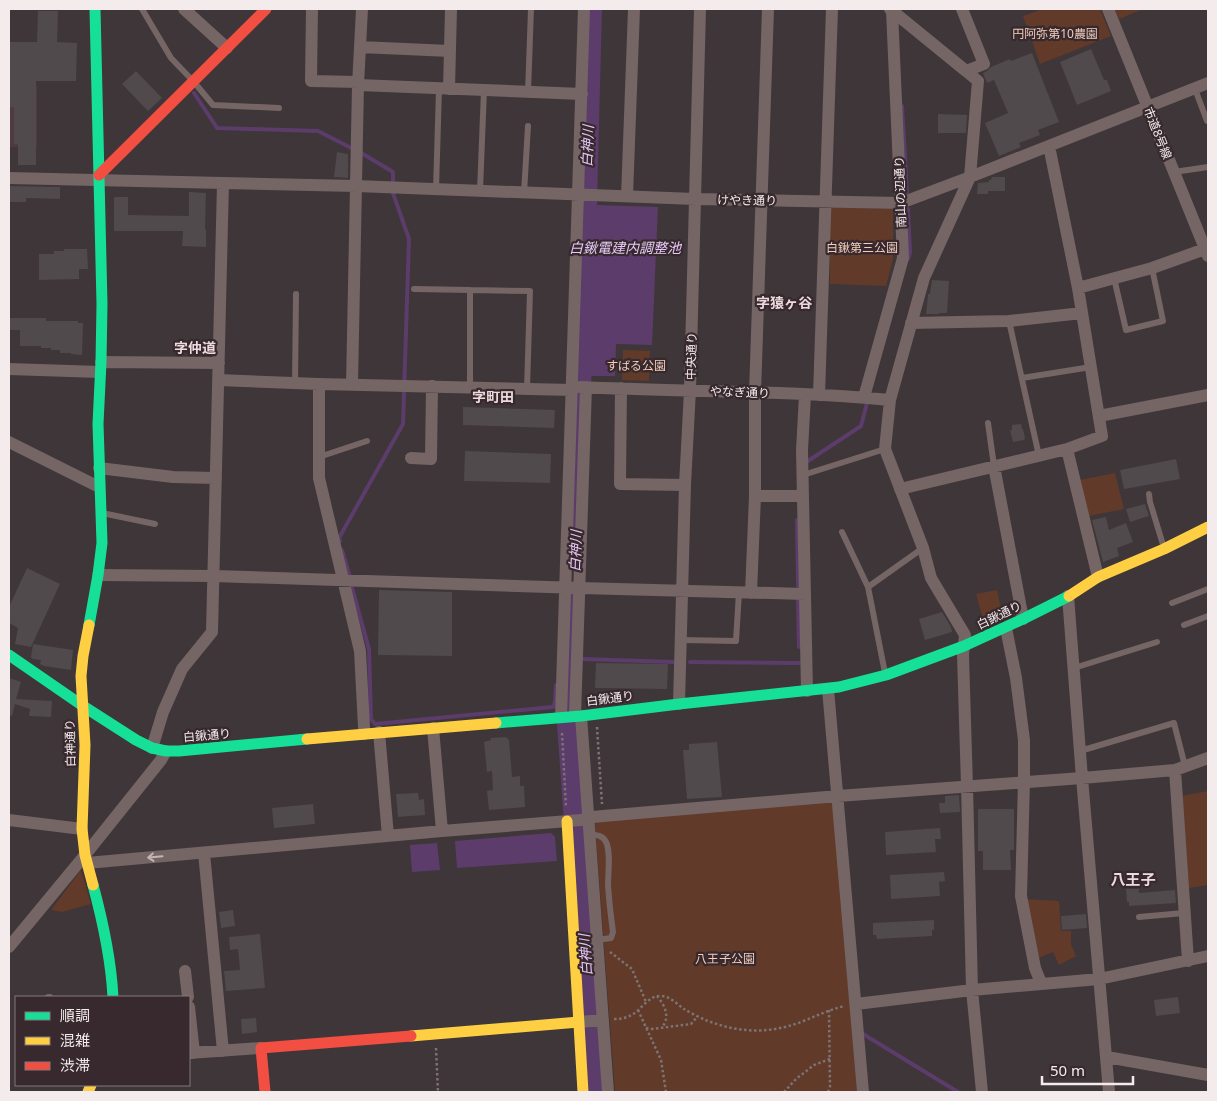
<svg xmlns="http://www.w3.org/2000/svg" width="1217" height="1101" font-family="'Noto Sans','Noto Sans JP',sans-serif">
<rect width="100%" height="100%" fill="#3e3638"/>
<path fill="#4e3a40" d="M9 85 37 86V147H9Z"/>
<path fill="#613a29" d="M1043 9H1100L1111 36 1040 64 1023 16Z
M1115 9H1143L1119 19Z
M830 207 893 209V259L886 286 830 284Z
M623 350 650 351 649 381 622 380Z
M1115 473 1124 509 1089 516 1080 480Z
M997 590 1003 619 985 627 976 594Z
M1208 791V885L1189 888 1181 796Z
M830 801 833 804 857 1092H615L595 824 600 819Z
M81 870 91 904 62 912 51 910Z
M1024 899 1059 901 1061 931H1071V944L1076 956 1059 965 1053 952 1036 959Z"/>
<path fill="#5c3c6b" d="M596 205 658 207 652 345 616 344 615 376H590Z
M551 833 555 837 557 861 457 868 455 841Z
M437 843 440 870 412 872 410 845Z"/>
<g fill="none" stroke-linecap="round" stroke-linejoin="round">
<path stroke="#5c3c6b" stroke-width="4" d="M194 93 217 128 318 131 363 154 393 172V193L409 239 403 424 339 538 340 541
M902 106 907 192
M908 209 910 253 908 259
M808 461 861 426 867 403
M797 520 798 586
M342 550 350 577
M351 584 369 649 371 719 375 724 553 707 555 702 556 685
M798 600 799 647
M582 659 673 662
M690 662 799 663
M863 1034 958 1092"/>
<path stroke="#5c3c6b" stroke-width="22" d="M575 537 578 408 582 358 591 9
M574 594 567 709 585 967 590 1009 595 1092"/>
</g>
<path fill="#504a4c" d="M38 11H58L57 42 77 43 76 81H36V165H18V144H14V107H9V42H37Z
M1091 49 1104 80H1107L1111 91 1077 105 1060 62Z
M1032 53 1059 122 1038 130 1040 135 1019 143 1021 147 999 156 985 123 1008 113 994 80 987 83 983 73 987 71 991 67 1010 59 1011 61Z
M136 71 162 98 148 111 122 84Z
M938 114 967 115 966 133H938Z
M337 152 348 154V178L334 177Z
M992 177H1005V191H988V194H977L978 183 989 182V180H991Z
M9 186 60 187V199L26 198V202H9Z
M189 192 206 193 205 229 206 230V247L182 246 183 231H114V197H128V215L189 216Z
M64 249H87L88 269H79V279L39 280V254H54V251H64Z
M932 280 949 281 947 313H939V314H926L928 296V294H930Z
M10 318H46V321H78V323H83L82 355 71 354V353H60V350H51V348H41V346H20V330H10Z
M463 407 555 410 554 428 463 425Z
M1021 424 1022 429H1023L1025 438 1024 440 1013 442 1010 430H1012V425Z
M465 451 551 454 550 483 464 481Z
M1176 459 1180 479 1124 489 1120 470Z
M1145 504 1149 516 1130 522 1126 509Z
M1106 517 1109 530 1126 523 1133 542 1117 548 1119 556 1103 562 1092 520Z
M27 568 60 584 31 647 15 644 18 628 9 623V607Z
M379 590 452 592V656L378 655Z
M942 612 951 627 952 632 925 640 919 619Z
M33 644 73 650 71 670 44 666 40 664 41 660 33 659 31 657Z
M596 663 668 664 667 689 595 688Z
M9 678 21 682 16 699 52 701 51 717 29 716 30 709 15 704 12 716 9 715Z
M506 737 509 740 512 777 520 776V786H524L525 807 489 810 487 791 493 790 492 771 487 772 484 742 491 740V738Z
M717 742 722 797 687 799 683 750H689V744Z
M418 793 419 800 424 799 425 815 398 817 396 794Z
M959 795 960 812 940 813 939 803H945V796Z
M313 804 315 824 274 828 272 808Z
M978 809H1014V850H1010L1011 870H983V851H978Z
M940 828 941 839H935L936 852 886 855 885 832Z
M944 872 945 881 939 882 940 896 891 899 890 875Z
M1126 889H1139V893L1175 890 1176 903 1129 906V902H1127Z
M233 910 235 926 221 928 219 912Z
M1086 914 1087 928 1062 930 1061 916Z
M934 920V930H932V936L877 939 876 935H873V923Z
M260 934 265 988 226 991 224 971 240 970 238 949 230 950 229 937Z
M1178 997 1180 1013 1156 1016 1154 1000Z
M256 1018 257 1032 242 1034 241 1019Z"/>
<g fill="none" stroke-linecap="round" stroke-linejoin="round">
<path stroke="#7e7272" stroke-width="2.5" stroke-dasharray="2.5 2.5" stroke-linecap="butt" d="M597 727 602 804
M562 733 566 807
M610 952 632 969 646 1002
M657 996C664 1004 671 1017 662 1027
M638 1010 661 1060 666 1092
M614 1019C621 1019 627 1018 633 1014 642 1009 649 995 661 996 670 996 677 1004 684 1009 691 1013 700 1018 708 1021 740 1033 769 1034 801 1022 816 1016 829 1010 844 1006
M646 1028 652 1029 691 1024 698 1016
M436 1048 438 1092
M784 1092 796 1079 814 1065 830 1059
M828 1092 830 1087 829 1010"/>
<path stroke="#756564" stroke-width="6" d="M142 9 171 58 194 82 213 105 279 108
M1195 89 1207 121H1208
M528 92 531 9
M1174 172 1208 167
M436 190 439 88
M480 191 484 90
M524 193 528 126
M1114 278 1126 330 1163 321 1152 268
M414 289 470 290V387
M470 290 530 291 527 389
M1009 321 1039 456
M1022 378 1091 367
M295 383 296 294
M988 423 994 466
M319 457 367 441
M803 475 885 449
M1149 494 1150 502 1164 548
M102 513 155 524
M842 532 868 587
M1172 603 1208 589
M1184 625 1208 616
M681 640 736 641 739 592
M1074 668 1157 642
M885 673 868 587 923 548
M1080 751 1174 723 1185 766
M590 834C596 835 603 835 606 842 611 851 608 874 608 885 609 901 611 917 613 932L611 938 597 940
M1139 917 1184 913
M48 997H50"/>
<path stroke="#756564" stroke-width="12" d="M184 9 227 48
M312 9 311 81 358 82
M890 9 966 71 984 64 962 9
M1108 9 1208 256
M360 47 450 51
M966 71 978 81 970 177 924 278 890 400 885 449 923 548 931 578 965 635 963 655 967 786 972 990 982 1092
M358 85 582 94
M449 89 451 9
M9 178 356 186 695 199 901 203 970 177 1208 83
M627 196 634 9
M1078 288 1152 268 1205 249
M911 323 1009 321 1082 313
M101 362 219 363
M9 369 100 372
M218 380 319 384 572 390
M319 384V478L360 651 364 727V734
M352 385 358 85 362 9
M580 387C683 392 787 390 890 400
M621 388 620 484 685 485
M805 395 802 450 807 691
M819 395 832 9
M864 397 903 258 892 11
M1099 416 1208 395
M9 442 99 487
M1067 449 1098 577
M411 458 431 459 432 386
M994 466 1023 619
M99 468 173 477 216 478
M900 489 1067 449 1102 436 1078 288 1049 146
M755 496H803
M98 575 214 576 580 588 805 594
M751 593 755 496V393L768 9
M1068 596 1082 778 1109 1092
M1006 628 1016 678 1024 740V781L1021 896 1035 968 1041 983
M828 689 863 1092
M679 704 685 485 690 390 700 9
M575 716 586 387
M581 716 608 1092
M561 717 584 9
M433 728 442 831
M379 732 388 836
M152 748 163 712 182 669 212 632 223 183
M1175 770 1188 961
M9 820 82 829
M204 853 223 1051
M87 863 442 831 581 820 593 817 603 816 838 796 1082 778 1175 770 1208 758
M9 947 85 855 161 760 166 751
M185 971 188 997
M856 1004 972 990 1099 979 1208 956
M189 1007 194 1053
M579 1022 603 1020
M189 1053 261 1048
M1107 1057 1208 1075"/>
<path stroke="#16e098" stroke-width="11" d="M89 625 98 575 102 543 98 424 101 362 102 304 95 9
M9 655 83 706 136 740 152 748 166 751H179L307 739
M496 723 581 716 679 704 839 687 886 675 964 646 1023 619 1069 596
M93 885C103 922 111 959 113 997"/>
<path stroke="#ffcf43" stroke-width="11" d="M1069 596 1098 577 1164 549 1208 527
M89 625 83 656 81 676 85 745 82 829 85 855 93 885
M307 739 496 723
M567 821 583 1092
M411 1036 579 1022
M88 1092 91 1085"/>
<path stroke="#f24e42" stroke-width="11" d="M99 175 266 9
M265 1092 261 1048 411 1036"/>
</g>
<defs><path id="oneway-shaft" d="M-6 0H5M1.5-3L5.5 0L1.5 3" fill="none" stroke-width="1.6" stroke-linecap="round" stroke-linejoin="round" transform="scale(1.25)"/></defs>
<use stroke="#c1b5b6" href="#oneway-shaft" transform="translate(155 857) rotate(175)"/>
<g text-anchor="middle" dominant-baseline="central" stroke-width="4.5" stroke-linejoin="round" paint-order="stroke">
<g font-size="12" fill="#f2cdbc" stroke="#37292d">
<text x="1055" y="33">円阿弥第10農園</text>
<text x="862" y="247">白鍬第三公園</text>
<text x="636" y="365">すばる公園</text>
<text x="725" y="958">八王子公園</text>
</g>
<g font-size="12" fill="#f4ebed" stroke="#37292d">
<text transform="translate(1158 133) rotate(68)">市道8号線</text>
<text transform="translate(900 192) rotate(-92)">南山の辺通り</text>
<text transform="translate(747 200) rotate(1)">けやき通り</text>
<text transform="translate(691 356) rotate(-88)">中央通り</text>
<text transform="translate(740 392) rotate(2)">やなぎ通り</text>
<text transform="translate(999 615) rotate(-26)">白鍬通り</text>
<text transform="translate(610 698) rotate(-7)">白鍬通り</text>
<text transform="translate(207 735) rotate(-5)">白鍬通り</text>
<text transform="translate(70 743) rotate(-91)">白神通り</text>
</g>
<g font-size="14" font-style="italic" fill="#e7c8f8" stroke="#37292d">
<text transform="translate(587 146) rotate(-88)">白神川</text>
<text x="625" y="247">白鍬電建内調整池</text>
<text transform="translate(575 551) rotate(-88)">白神川</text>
<text transform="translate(585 955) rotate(-94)">白神川</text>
</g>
<g font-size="14" font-weight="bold" fill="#eddadf" stroke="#37292d">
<text x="784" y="302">字猿ヶ谷</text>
<text x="195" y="347">字仲道</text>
<text x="493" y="396">字町田</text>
</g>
<g font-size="15" font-weight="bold" fill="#eddadf" stroke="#37292d">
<text x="1133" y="879">八王子</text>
</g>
</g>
<rect width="1217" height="1101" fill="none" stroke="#f4ebed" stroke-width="20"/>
<rect x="15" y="996" width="175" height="90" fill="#37292d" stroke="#83777a"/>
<rect x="25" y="1012" width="25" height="8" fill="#16e098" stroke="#83777a"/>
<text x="60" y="1021" font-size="15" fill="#f4ebed">順調</text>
<rect x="25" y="1037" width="25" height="8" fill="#ffcf43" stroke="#83777a"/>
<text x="60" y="1046" font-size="15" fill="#f4ebed">混雑</text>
<rect x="25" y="1062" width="25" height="8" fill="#f24e42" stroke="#83777a"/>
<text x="60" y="1071" font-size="15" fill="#f4ebed">渋滞</text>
<path d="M1042 1076v8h91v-8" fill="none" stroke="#f4ebed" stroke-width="2.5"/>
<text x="1050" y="1076" font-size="15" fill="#f4ebed" stroke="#37292d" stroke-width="4" paint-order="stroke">50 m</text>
</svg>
